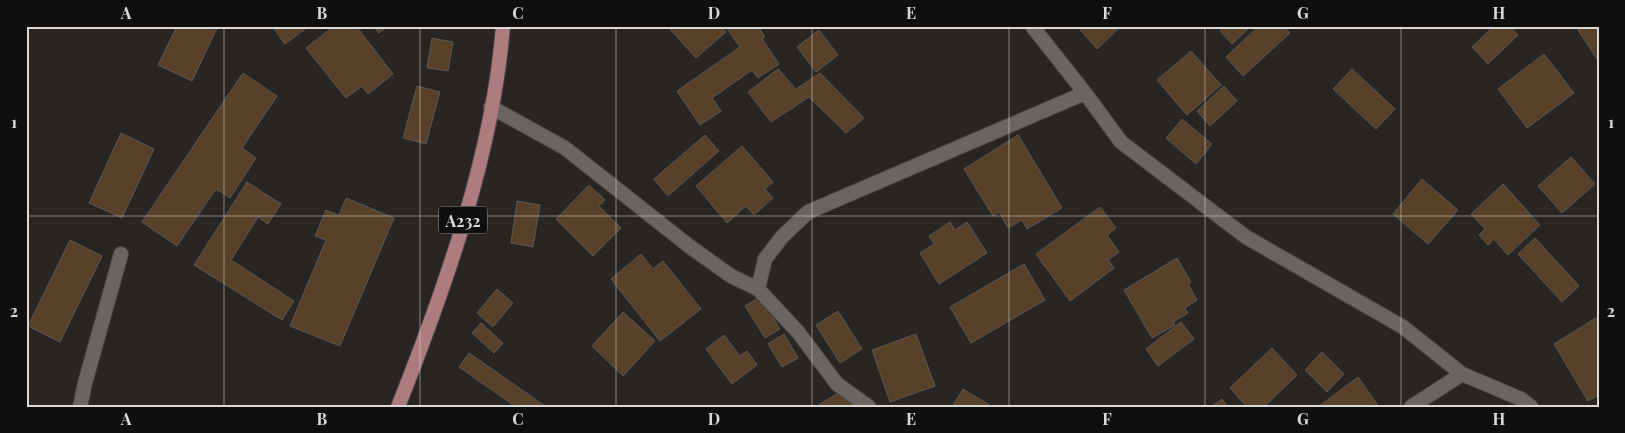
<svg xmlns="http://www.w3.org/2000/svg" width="1625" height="433" font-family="'Playfair Display',serif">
<rect width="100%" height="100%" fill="#292522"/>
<path fill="#584029" stroke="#5c5855" d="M177 26H218L192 81 158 65Z
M272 26H309L285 44Z
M334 26H356L393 74 368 94 362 86 346 98 306 48Z
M373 26H387L379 33Z
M721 26 726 32 696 58 668 27Z
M725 26H758L765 37 762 39 779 64 758 78 752 70 712 98 721 111 700 125 677 91 740 47Z
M1077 26H1121L1097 49Z
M1225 26H1251L1232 44 1220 31Z
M1259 26H1284L1290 33 1243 76 1226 57Z
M1494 26H1510L1518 35 1488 64 1472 47Z
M1584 26H1599V62L1578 30Z
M819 30 838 55 816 72 797 47Z
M432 38 453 42 448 71 427 68Z
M1191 51 1221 85 1187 115 1157 80Z
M1544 54 1574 93 1527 128 1498 89Z
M778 69 796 89 820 73 864 118 846 133 809 97 771 122 748 92Z
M1352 69 1395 109 1376 129 1333 89Z
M243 73 277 96 242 148 256 158 230 198 216 189 177 246 142 222Z
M417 86 440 92 426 144 403 138Z
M1224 86 1237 101 1210 126 1197 111Z
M1182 119 1212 144 1196 164 1166 138Z
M121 133 154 149 122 218 89 203Z
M705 135 719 151 668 196 654 179Z
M1018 135 1062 208 1027 229 1022 220 1008 228 999 212 993 216 964 169Z
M742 146 773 182 765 189 773 198 754 215 746 206 727 223 696 186Z
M1571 157 1595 184 1562 213 1538 186Z
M1422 179 1458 210 1428 244 1393 214Z
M247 182 281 204 268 224 258 217 231 260 294 301 282 320 194 265Z
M1503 184 1540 225 1508 255 1494 239 1488 245 1479 235 1485 229 1471 214Z
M589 185 605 200 599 206 621 228 593 256 556 219Z
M346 198 394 218 340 346 290 326 326 240 315 236 326 210 339 215Z
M517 201 540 205 533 247 511 243Z
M1100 207 1116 228 1107 235 1119 252 1108 260 1114 268 1070 301 1036 254Z
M950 222 955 230 967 222 987 253 939 284 920 253 934 244 929 236Z
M1535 238 1579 286 1562 302 1518 254Z
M70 240 102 256 60 342 28 326Z
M641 254 653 269 663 261 701 309 660 341 611 279Z
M1177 258 1191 282 1188 284 1197 300 1185 308 1188 313 1173 322 1175 325 1152 338 1124 290Z
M1024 264 1045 300 971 343 950 307Z
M497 289 513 303 493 327 477 313Z
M760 297 780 329 765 338 745 306Z
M838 311 862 349 840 363 816 325Z
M623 312 655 341 623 376 592 346Z
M1599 316V395L1588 401 1554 344Z
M1181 322 1194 339 1158 366 1146 349Z
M481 323 503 343 494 353 472 333Z
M784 334 798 358 782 367 768 344Z
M916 334 935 386 890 402 872 350Z
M724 335 740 356 747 351 757 365 732 384 706 349Z
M1272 348 1297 375 1264 407H1247L1230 388Z
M1322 352 1344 374 1327 392 1305 370Z
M469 353 545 406V407H516L459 367Z
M1358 377 1377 404 1373 407H1318Z
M963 389 993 407H952Z
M840 392 844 399 848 397 853 407H815Z
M1222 399 1228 407H1211Z"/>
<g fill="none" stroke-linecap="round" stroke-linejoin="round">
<g stroke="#464441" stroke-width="16">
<path id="minor" d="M1032 26 1085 93 1121 142 1246 237 1403 327 1462 374 1521 399 1531 407
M491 107 565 148 689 246 731 276 758 289
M80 407 85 383 121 254
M869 407 837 384 798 332 758 289 765 259 782 237 808 212 1085 93
M1411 407 1462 374"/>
</g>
<g stroke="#464441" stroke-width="16">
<path id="primary" d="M398 407C445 288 493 154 503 26"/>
</g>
<use href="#minor" stroke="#6a6562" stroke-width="14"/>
<use href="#primary" stroke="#ad7c7e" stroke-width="14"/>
</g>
<path fill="none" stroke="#dbd9d7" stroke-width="1" stroke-opacity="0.55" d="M224 26V407M420 26V407M616 26V407M812 26V407M1009 26V407M1205 26V407M1401 26V407M26 216H1599"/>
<g text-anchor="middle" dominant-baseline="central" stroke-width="4.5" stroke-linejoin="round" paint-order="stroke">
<rect fill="#100f0e" stroke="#9e9c9b" stroke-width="1" x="439" y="206.5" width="48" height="27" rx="4"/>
<g font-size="16" font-weight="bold" fill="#dbd9d7">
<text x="463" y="220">A232</text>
</g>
</g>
<rect width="1625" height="433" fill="none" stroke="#100f0e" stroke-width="55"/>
<rect x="28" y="28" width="1570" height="378" fill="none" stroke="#dbd9d7" stroke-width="2"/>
<g font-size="16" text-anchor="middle" font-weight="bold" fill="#dbd9d7">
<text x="126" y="19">A</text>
<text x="322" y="19">B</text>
<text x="518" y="19">C</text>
<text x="714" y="19">D</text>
<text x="911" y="19">E</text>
<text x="1107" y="19">F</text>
<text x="1303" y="19">G</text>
<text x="1499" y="19">H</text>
<text x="14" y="128">1</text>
<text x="1611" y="128">1</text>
<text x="14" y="317">2</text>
<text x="1611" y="317">2</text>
<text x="126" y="425">A</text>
<text x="322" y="425">B</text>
<text x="518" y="425">C</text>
<text x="714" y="425">D</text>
<text x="911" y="425">E</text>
<text x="1107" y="425">F</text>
<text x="1303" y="425">G</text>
<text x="1499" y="425">H</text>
</g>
</svg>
